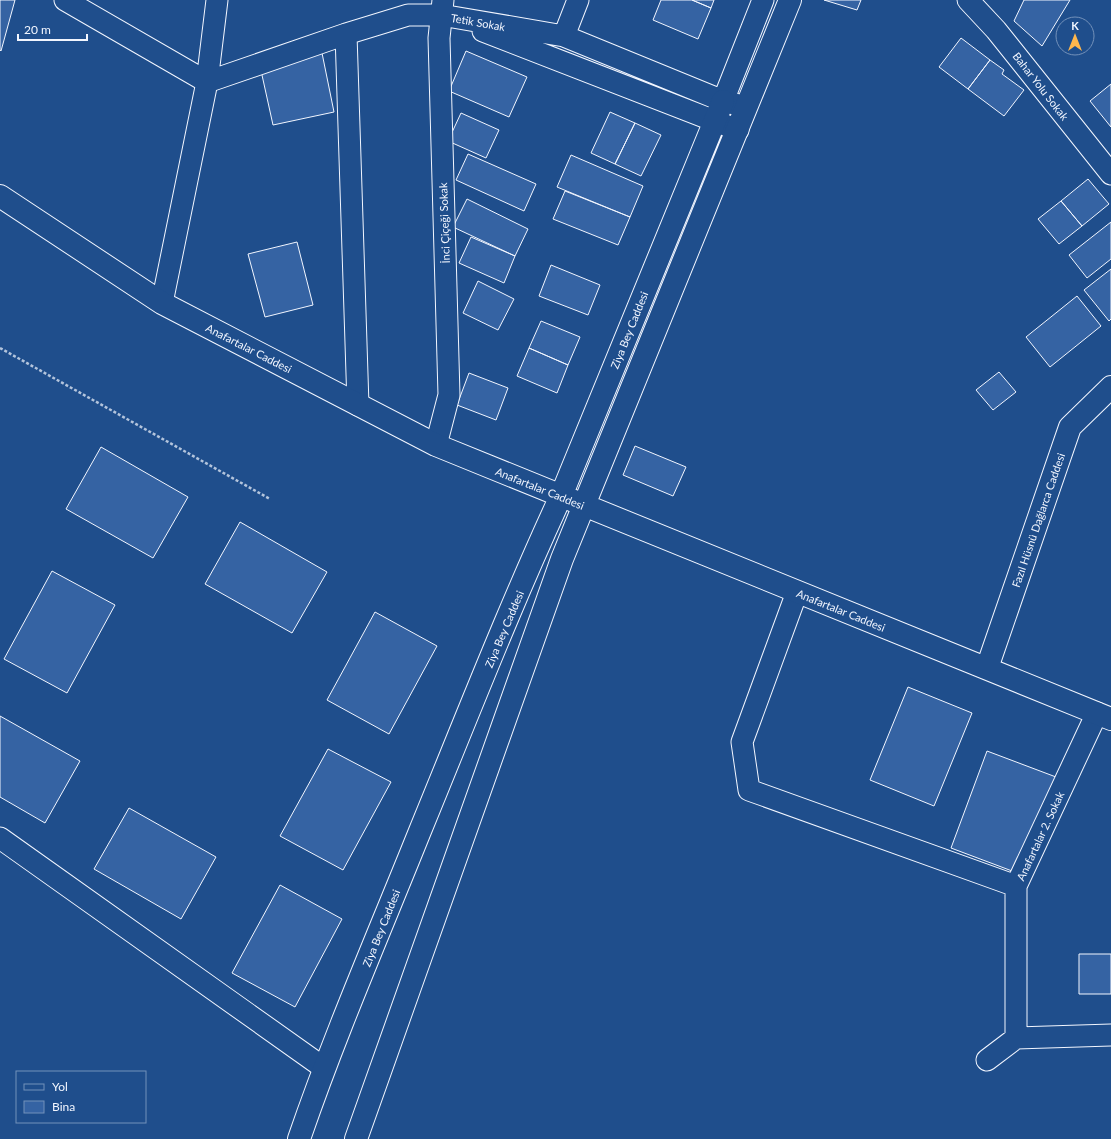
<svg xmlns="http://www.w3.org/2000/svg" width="1111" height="1139" font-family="Lato,sans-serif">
<rect width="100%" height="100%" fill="#1f4e8c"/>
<path fill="#3563a3" stroke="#f2f6ff" d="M0 0H15L1 51 0 50Z
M661 0H692L711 8 698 39 653 20Z
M692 0H714L711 8Z
M824 0H861L857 10Z
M1024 0H1070L1042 46 1014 21Z
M961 38 990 60 968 89 939 67Z
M466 51 527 77 509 117 449 91Z
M322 53 334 112 273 125 260 66Z
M990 60 1004 70 1002 74 1024 90 1004 116 968 89Z
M1111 84V127L1090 101Z
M610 112 635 123 615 164 591 153Z
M461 113 499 130 486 158 448 141Z
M635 123 661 135 641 176 615 164Z
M468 154 536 184 524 211 456 180Z
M571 155 643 186 630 217 557 187Z
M1088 179 1109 204 1082 226 1061 201Z
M565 191 630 217 618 245 553 219Z
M467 199 528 229 515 256 453 227Z
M1061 201 1082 226 1059 244 1038 219Z
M1111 222V259L1087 278 1069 255Z
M471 237 515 256 504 283 459 263Z
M297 242 313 305 265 317 248 254Z
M551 265 600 285 588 315 539 296Z
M1111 269V319L1109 321 1084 290Z
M478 281 514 299 498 330 463 313Z
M1077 296 1101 326 1050 367 1026 337Z
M541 321 580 337 568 365 529 348Z
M529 348 568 365 557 393 517 376Z
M999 372 1016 392 993 410 976 390Z
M469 373 508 388 496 420 457 405Z
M635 446 686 467 673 496 623 475Z
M101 447 188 497 153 558 66 509Z
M240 522 327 572 292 633 205 584Z
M52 571 115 605 67 693 4 659Z
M375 612 437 646 389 734 327 700Z
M908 687 972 713 934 806 870 780Z
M0 716 80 761 45 823 0 797Z
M328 749 391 782 343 870 280 836Z
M987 751 1056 777 1020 874 951 848Z
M129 808 216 857 181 919 94 869Z
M280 885 342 919 295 1007 232 973Z
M1079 954H1111V994H1079Z"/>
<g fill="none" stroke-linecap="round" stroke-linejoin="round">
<g stroke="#f2f6ff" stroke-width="23">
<path id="minor" d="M65 0 207 82
M968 0 996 30 1111 174
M483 31 738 130
M346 34 358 405
M564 36 578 0
M207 82 346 34 408 15H441L564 36 723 101 746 107
M723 101 763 0
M162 303 207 82 217 0
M436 445 449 395 439 38 443 0
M797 592 742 742 749 790 1016 886
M0 838 324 1068
M1016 1038V886L1097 713
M987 1060 1016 1038 1111 1035"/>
</g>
<g stroke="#f2f6ff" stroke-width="24">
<path id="tertiary" d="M0 196 162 303 436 445 1111 719
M987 668 1070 427 1111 387
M299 1139C335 1034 379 933 420 831 466 719 510 606 561 496L723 101
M356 1139 562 559 790 0"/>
</g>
<path stroke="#b3c4dc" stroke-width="2.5" stroke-dasharray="3 2" stroke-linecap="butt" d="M0 348 270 499"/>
<use href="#minor" stroke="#1f4e8c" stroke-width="21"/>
<use href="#tertiary" stroke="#1f4e8c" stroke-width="22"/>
</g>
<g text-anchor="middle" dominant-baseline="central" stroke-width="3" stroke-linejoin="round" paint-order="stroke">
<g font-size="11" fill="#f2f6ff" stroke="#1f4e8c">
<text transform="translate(478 22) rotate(10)">Tetik Sokak</text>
<text transform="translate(1041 86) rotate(52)">Bahar Yolu Sokak</text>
<text transform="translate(444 223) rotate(-92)">İnci Çiçeği Sokak</text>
<text transform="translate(629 330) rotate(-68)">Ziya Bey Caddesi</text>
<text transform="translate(249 348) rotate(27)">Anafartalar Caddesi</text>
<text transform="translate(540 488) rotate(22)">Anafartalar Caddesi</text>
<text transform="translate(1038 520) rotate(-71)">Fazıl Hüsnü Dağlarca Caddesi</text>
<text transform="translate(841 610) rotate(22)">Anafartalar Caddesi</text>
<text transform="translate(504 629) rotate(-67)">Ziya Bey Caddesi</text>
<text transform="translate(1040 836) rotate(-65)">Anafartalar 2. Sokak</text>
<text transform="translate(381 928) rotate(-68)">Ziya Bey Caddesi</text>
</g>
</g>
<rect x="16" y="1071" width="130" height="52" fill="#1f4e8c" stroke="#7391ba"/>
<rect x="24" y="1084" width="20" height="6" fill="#1f4e8c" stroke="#7391ba"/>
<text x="52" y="1091" font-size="12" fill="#f2f6ff">Yol</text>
<rect x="24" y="1101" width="20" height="12" fill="#3563a3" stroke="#7391ba"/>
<text x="52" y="1111" font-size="12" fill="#f2f6ff">Bina</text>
<g transform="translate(1075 36)"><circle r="19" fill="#1f4e8c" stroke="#7391ba"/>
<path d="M0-3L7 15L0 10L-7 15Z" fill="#ffb74d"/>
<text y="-6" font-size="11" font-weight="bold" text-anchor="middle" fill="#f2f6ff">K</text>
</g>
<path d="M18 34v6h69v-6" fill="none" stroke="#f2f6ff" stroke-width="2"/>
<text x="24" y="34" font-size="12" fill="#f2f6ff" stroke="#1f4e8c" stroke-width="3" paint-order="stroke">20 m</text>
</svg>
